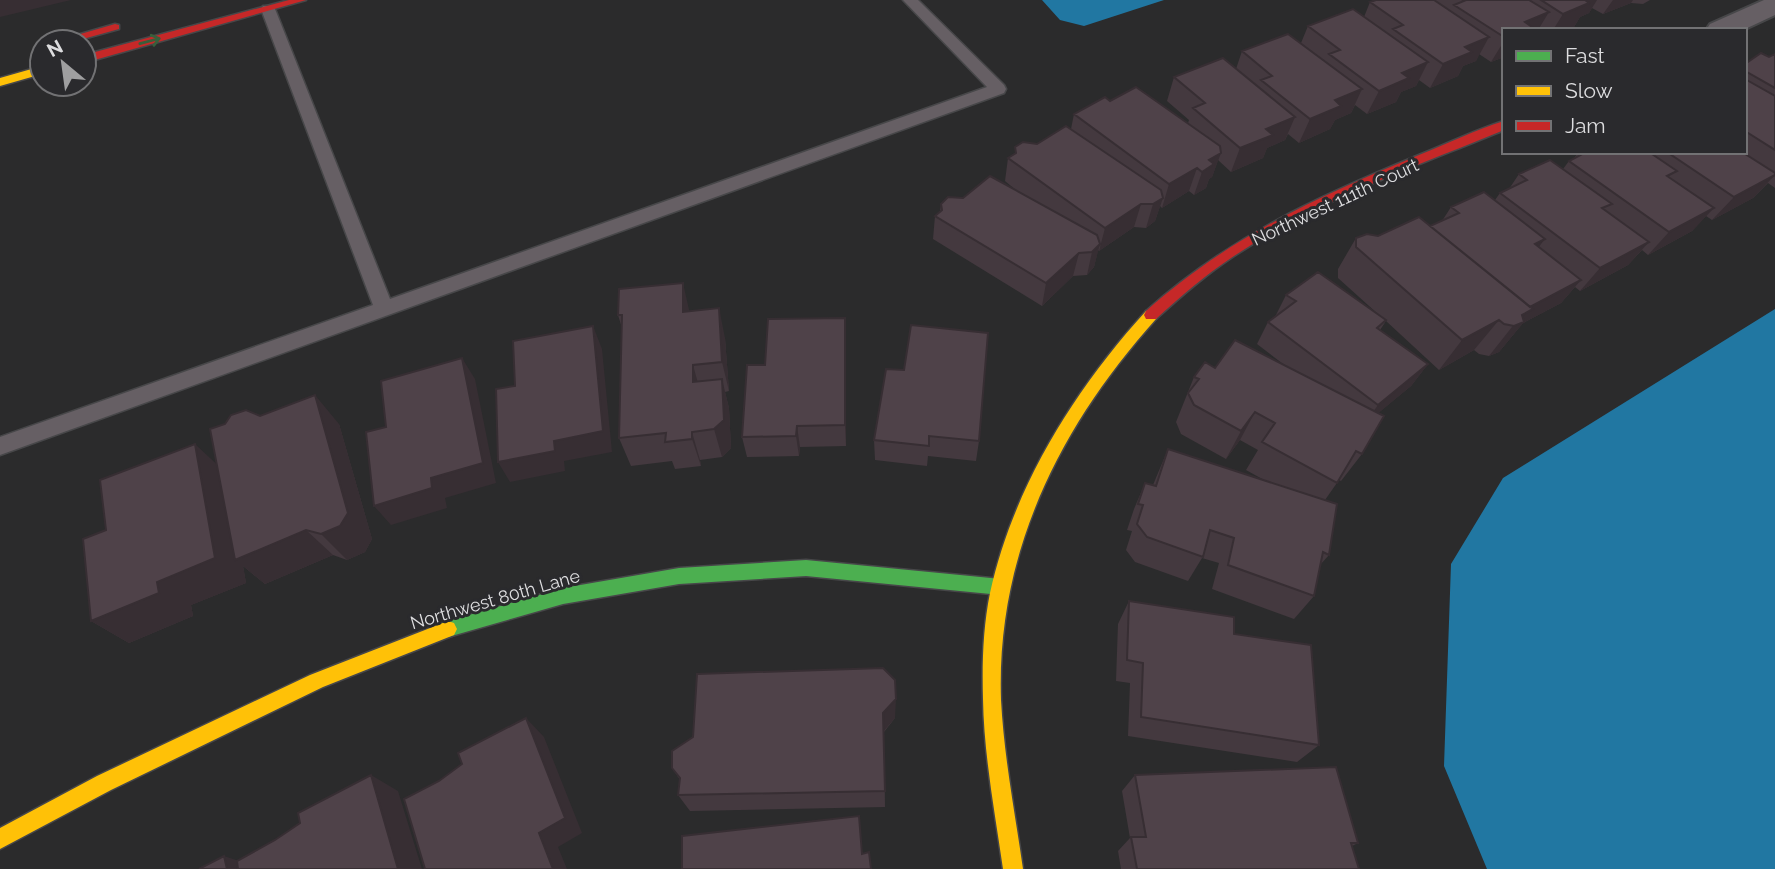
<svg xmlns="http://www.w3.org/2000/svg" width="1775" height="869" font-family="Raleway,sans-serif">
<rect width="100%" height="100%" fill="#2b2b2c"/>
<path fill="#2177a2" d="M1042 0H1164L1084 26 1060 20Z
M1775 309V869H1487L1444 766 1451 564 1503 478Z"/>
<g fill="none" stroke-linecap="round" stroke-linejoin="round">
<g stroke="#474749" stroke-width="3">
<path id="lane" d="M903 0H918L1004 85 1006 89 1004 93 0 455V437L373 305 261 9 263 6H273L275 9 390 299 987 87Z"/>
</g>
<g stroke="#474749" stroke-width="4">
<path id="street" d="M1764 0H1775V15L1743 30H1706L1710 24Z"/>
</g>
<g stroke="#474749" stroke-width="3">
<path id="fast" d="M806 560 1001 579 1007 581 1010 587 1007 593 1001 595 806 576 679 584 563 604 448 637 442 635 439 629 442 623 448 621 563 588 679 568Z"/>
</g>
<g stroke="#474749" stroke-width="3">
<path id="slow" d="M42 66V74L0 86V78Z
M1151 310 1156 311 1158 315 1156 319C1060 426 996 553 1001 700 1004 757 1015 813 1023 869H1003C995 813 984 756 983 699 982 665 983 627 990 593 1013 488 1074 390 1146 311Z
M448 621 454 623 457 629 454 635 323 687 111 790 0 849V828L97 776 310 675Z"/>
</g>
<g stroke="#474749" stroke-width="3">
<path id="jam" d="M289 0H306L84 63V55Z
M115 24 119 25V29L72 42H53Z
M1504 121V130C1412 168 1314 202 1231 258 1204 276 1180 297 1156 319H1146L1144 315 1146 311C1229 237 1317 197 1419 155 1447 144 1475 130 1504 121Z"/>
</g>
<use href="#lane" fill="#665f64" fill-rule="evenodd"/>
<use href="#street" fill="#665f64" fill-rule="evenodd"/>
<use href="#fast" fill="#4caf50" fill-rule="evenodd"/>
<use href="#slow" fill="#ffc107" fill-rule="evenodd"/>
<use href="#jam" fill="#c62828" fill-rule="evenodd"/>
</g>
<path fill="#44393f" d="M1376 0H1650L1643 4 1631 3 1603 14 1592 8 1589 13 1580 17 1574 27 1567 30H1504V57L1491 62 1479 54 1476 61 1463 66 1458 76 1430 88 1419 80 1416 86 1401 92 1396 102 1367 114 1355 105 1351 113 1335 120 1330 129 1299 143 1288 134 1285 140 1267 148 1263 158 1231 172 1218 160 1212 177 1209 179 1206 188 1194 195 1189 191 1162 208 1160 206 1155 221 1146 228 1134 227 1099 251 1098 250 1094 267 1087 275 1073 276 1042 306 933 239 935 216 940 211 941 204 1017 191 1005 181 1008 158 1015 153V147L1037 144 1071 129 1074 114 1110 101 1188 123 1189 120 1167 101 1174 77 1236 69 1242 51 1301 43 1308 26 1364 17 1370 2Z
M1775 54V188L1768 183 1753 198 1712 220 1706 216 1692 231 1648 255 1642 250 1628 265 1580 291 1575 287 1561 303 1523 323 1499 352 1489 356 1479 354 1474 350 1439 370 1386 321 1380 330 1428 364 1411 386 1378 413 1362 454 1341 481 1339 480 1325 500 1329 555 1320 565 1314 596 1294 619 1212 589 1219 563 1202 558 1188 581 1135 562 1126 550 1132 531 1127 530 1134 509 1145 483 1153 485 1168 449 1264 480 1246 470 1258 450 1240 440 1226 459 1181 434 1176 422 1194 377 1215 368 1283 364 1257 344 1268 322 1276 315 1286 295 1379 315 1338 278V269L1356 238 1378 236 1430 226 1442 221 1451 207 1495 200 1500 193 1509 189 1519 174 1563 169 1569 161 1574 158 1579 152H1745V64L1769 57Z
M690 311 725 338 729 391 725 392 729 408 731 448 722 457 700 460 701 466 675 469 672 461 631 466 619 438 622 328 618 315Z
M845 318 846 341V446L800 447 799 456 747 457 742 437 765 365Z
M886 369 979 441 976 461 928 456 927 466 875 460 874 440Z
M260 416 339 424 372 539 365 552 347 560 333 555 265 584 243 566 246 583 191 605 193 616 129 643 91 621 106 530 217 464Z
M1129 601 1234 634 1319 745 1297 762 1128 736 1130 683 1116 681 1118 624Z
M895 718 884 732 885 807 690 811 678 795 680 780 672 768Z
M1135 775 1358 843 1352 846 1359 869H1121L1118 851 1130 838 1122 791Z"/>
<path fill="#372e33" d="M0 0H71L0 17Z
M1581 0H1597L1589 13 1580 17 1574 27 1567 30H1553L1563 14Z
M1613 0H1633L1631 3 1603 14Z
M1549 12 1538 30H1520L1525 22Z
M1489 37 1476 61 1463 66 1458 76 1430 88 1443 64 1465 47Z
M1504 41V57L1491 62Z
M1428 62 1416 86 1401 92 1396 102 1367 114 1379 91 1402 73Z
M1362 89 1351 113 1335 120 1330 129 1299 143 1310 119 1335 100Z
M1295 117 1285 140 1267 148 1263 158 1231 172 1240 148 1266 129Z
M1221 153 1212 177 1209 179 1206 188 1194 195 1202 172 1209 160Z
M1197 168 1189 191 1162 208 1169 184Z
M1775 175 1753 198 1712 220 1734 197Z
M1163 198 1155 221 1146 228 1153 204Z
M1141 204 1134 227 1099 251 1105 228Z
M1714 208 1692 231 1648 255 1669 232Z
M1545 239 1527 262 1535 244Z
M1649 242 1628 265 1580 291 1600 268Z
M1100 244 1094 267 1087 275 1092 252Z
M1079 253 1073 276 1042 306 1046 283Z
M1581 280 1561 303 1523 323 1499 352 1489 356 1527 308Z
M683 283 690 314 683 312Z
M719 308 725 338 729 391 722 362Z
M845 318 846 341V446L845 425Z
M1499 320 1474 350 1439 370 1462 340Z
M593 326 602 349 612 452 564 461 565 471 510 482 498 462 554 441Z
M462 358 475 379 496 483 445 498 447 508 391 525 374 506 431 478Z
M1428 364 1411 386 1363 426 1378 405Z
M693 365 701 394 693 382Z
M722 379 729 408 731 448 722 457 714 429Z
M315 395 339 424 372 539 365 552 347 560 321 534Z
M1255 412 1240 440 1226 459 1241 431Z
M797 426 800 447 799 456 796 436Z
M692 432 700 460 701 466 692 439Z
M195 444 225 472 306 530 333 555 265 584 243 566 246 583 191 605 193 616 129 643 91 621 157 582Z
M896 699 895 718 883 732V713Z
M526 718 544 737 582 833 558 847 567 869H553L539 833Z
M371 775 398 791 422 869H398Z
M224 856 251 865 252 869H227Z"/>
<path fill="#4f4249" stroke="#372e33" stroke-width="2" d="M1376 0H1434L1489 37 1465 47 1472 52 1443 64 1393 29 1403 25 1370 2Z
M1462 0H1529L1549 12 1525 22 1532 27 1525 30H1504V37L1454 5 1464 1Z
M1541 0H1585L1589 3 1563 14Z
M1353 9 1428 62 1402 73 1409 78 1379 91 1329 54 1340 50 1308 26Z
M1288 34 1362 89 1335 100 1341 106 1310 119 1261 80 1272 76 1242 51Z
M1761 53 1769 57 1775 54V88L1747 72 1745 69V64Z
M1223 58 1295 117 1266 129 1273 135 1240 148 1193 108 1205 103 1174 77Z
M1745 79 1775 96V150L1745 131Z
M1136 87 1220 146 1221 153 1209 160 1214 164 1202 172 1197 168 1169 184 1074 114 1105 97 1110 101Z
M1066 126 1161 190 1163 198 1153 204H1141L1105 228 1008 158 1016 153 1015 147 1023 142 1037 144Z
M1586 152H1649L1677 171 1667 176 1714 208 1669 232 1569 161Z
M1667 152H1742L1775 173V175L1734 197Z
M1550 160 1612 204 1602 208 1649 242 1600 268 1500 193 1527 180 1519 174Z
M990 176 1097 235 1100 244 1092 252 1079 253 1046 283 935 216 942 210 941 204 948 197 963 198Z
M1484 192 1545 239 1535 244 1581 280 1530 307 1430 226 1459 213 1451 207Z
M1419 217 1533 309 1522 315 1524 322 1514 326 1504 324 1499 320 1462 340 1356 247V238L1367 234 1378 236Z
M1318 272 1386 320 1377 328 1428 364 1378 405 1268 322 1296 301 1286 295Z
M683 283V312L719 308 722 362 693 365V382L722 379 724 420 714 429 692 432V439L665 442 666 433 619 438 622 315H618L619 289Z
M845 318V425L797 426 796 436 742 437 747 365H765L768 319Z
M911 325 988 333 979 441 929 436V446L874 440 886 369 904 370Z
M593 326 603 431 554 441 555 451 498 462 496 389 515 386 513 341Z
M1235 340 1384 416 1362 454 1356 451 1337 483 1262 442 1275 423 1255 412 1241 431 1194 405 1188 393 1199 379 1194 377 1205 362 1215 368Z
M462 358 483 463 431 478 432 488 374 506 366 432 386 427 381 381Z
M315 395 348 513 340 526 321 534 306 530 235 560 210 429 225 424 231 415 246 410 260 416Z
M195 444 215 558 157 582 159 593 91 621 83 539 106 530 100 480Z
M1168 449 1337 504 1329 555 1323 552 1314 596 1228 565 1234 538 1210 530 1203 557 1147 537 1137 524 1143 505 1138 504 1145 483 1156 486Z
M1129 601 1234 617V634L1311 645 1319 745 1141 717 1143 663 1127 660Z
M883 668 895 680 896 699 883 713 885 791 678 795 680 778 672 768V751L693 737 697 674Z
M526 718 565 818 539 833 553 869H425L404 799 439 781 462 764 458 753Z
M1336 767 1358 843H1351L1359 869H1137L1131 837H1146L1135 775Z
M371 775 398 869H238L237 861 275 840 300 823 298 813Z
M859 816 862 854 869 852 871 869H682V836Z
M224 856 227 869H199Z"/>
<defs><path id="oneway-shaft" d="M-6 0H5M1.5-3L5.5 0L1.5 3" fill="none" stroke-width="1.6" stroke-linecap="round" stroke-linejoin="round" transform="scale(1.75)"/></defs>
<use stroke="#385f3b" href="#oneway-shaft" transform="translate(150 41) rotate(-15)"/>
<g text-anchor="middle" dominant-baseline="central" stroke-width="6" stroke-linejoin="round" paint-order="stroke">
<g font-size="18" fill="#dddddf" stroke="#2a2a2d">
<text transform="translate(1335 202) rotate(-25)">Northwest 111th Court</text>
<text transform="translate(495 599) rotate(-16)">Northwest 80th Lane</text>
</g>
</g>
<rect x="1502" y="28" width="245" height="126" fill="#2a2a2d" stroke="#727274" stroke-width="2"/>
<rect x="1516" y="51" width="35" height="10" fill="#4caf50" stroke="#727274" stroke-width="2"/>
<text x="1565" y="63" font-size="21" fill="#dddddf">Fast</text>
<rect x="1516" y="86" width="35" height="10" fill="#ffc107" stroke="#727274" stroke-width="2"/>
<text x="1565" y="98" font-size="21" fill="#dddddf">Slow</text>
<rect x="1516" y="121" width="35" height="10" fill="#c62828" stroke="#727274" stroke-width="2"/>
<text x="1565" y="133" font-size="21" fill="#dddddf">Jam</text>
<g transform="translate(63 63) rotate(331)"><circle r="33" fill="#2a2a2d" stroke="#727274" stroke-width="2"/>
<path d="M0-5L12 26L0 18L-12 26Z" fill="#9f9fa0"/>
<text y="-10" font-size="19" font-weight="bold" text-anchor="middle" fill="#dddddf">N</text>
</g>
</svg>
